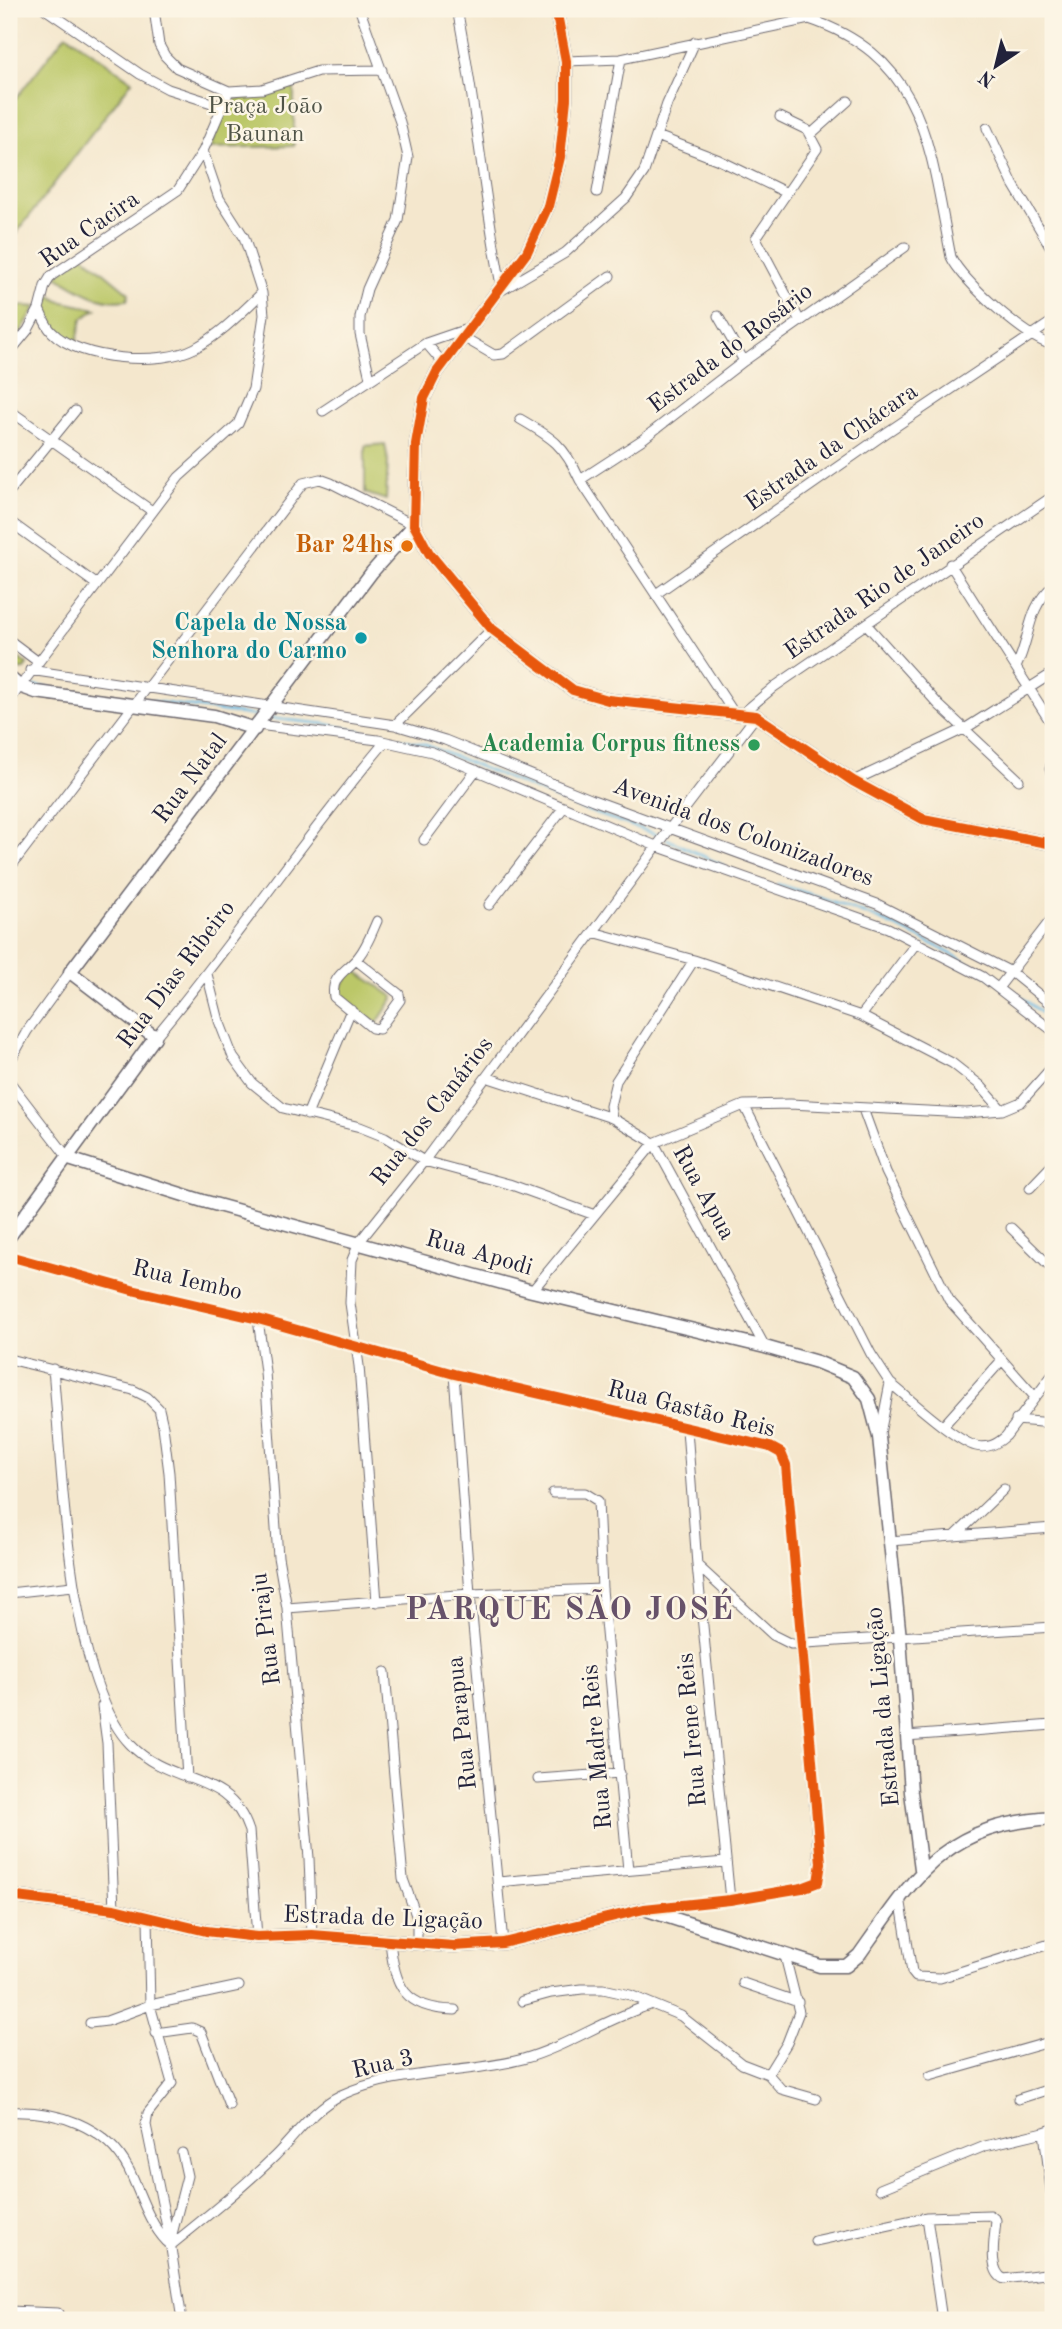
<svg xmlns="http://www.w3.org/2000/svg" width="1062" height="2329" font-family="'Old Standard TT',serif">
<rect width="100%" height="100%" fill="#fcf5e5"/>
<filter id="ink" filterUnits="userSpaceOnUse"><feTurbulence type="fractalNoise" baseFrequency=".0143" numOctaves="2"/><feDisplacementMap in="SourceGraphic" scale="14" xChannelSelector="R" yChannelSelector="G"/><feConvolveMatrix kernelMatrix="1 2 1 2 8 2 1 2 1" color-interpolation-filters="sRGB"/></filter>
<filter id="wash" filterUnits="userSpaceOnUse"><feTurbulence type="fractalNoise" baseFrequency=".00686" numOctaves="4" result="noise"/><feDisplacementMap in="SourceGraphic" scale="28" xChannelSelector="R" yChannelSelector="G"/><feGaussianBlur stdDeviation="1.57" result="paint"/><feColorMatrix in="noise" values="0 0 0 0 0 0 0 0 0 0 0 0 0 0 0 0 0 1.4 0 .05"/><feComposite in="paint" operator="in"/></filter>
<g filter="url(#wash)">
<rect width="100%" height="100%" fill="#f4e7cd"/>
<path fill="#bbc768" stroke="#6e7452" stroke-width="2" d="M66 34 132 81 9 243V107Z
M294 87V146L210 148 228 101Z
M83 255 129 293 127 300C98 304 80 290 56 276Z
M48 294 59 301 96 309 82 319 77 341C52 341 42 315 48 294Z
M9 305 36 307 17 338 10 342Z
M385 444 388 461 386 500 365 493V446Z
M9 651 27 665 24 669 9 670Z
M353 969 394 997 377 1023 336 995Z"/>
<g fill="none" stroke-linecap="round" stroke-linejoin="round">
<path stroke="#6bbce6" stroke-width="2.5" d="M35 686 49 688
M115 697 136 699
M143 700 257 716
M267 718 326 724 424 744 580 808 661 836
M667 839 724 866
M777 884C877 913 972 955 1053 1022"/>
</g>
</g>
<g filter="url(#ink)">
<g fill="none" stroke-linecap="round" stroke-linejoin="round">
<g stroke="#6c676e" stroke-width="11">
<path id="street" d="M45 9 140 74 168 89 221 106
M154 9 159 45 165 56 177 68 229 91 262 89 318 71 382 70
M457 9C476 102 483 196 502 290L565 253 626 198 644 172 667 104 695 42
M361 13 400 122 408 157 398 220 367 289 360 317V334L370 378
M566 61 621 59 809 19C927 58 930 152 951 257 962 281 1027 339 1053 345
M229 91 203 151 178 190 51 276 45 286 39 309C42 316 46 326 52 332 80 361 161 366 195 348 221 334 241 313 262 293
M780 117 807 130 817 149 756 238 800 321
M987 128 1013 184 1053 251
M811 134 848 101
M657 136 719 160 787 193
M597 192 621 59
M718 316 744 361
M463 337 494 355 503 354 610 276
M426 343 443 363
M9 353 28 330 39 309
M9 410 152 511
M323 411 426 343 470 328
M520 419C553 438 564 445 580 480L734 713
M580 480 643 439 744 361 905 247
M9 492 75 411
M9 521 96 584
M950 564 1053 726
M656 594 886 433 1053 321
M866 624 939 705 1019 780
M9 640 37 661
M1017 665C1031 636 1027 608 1053 586
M30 670 395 725 445 740 593 800 877 904 1011 972 1053 1006
M9 701 179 477 238 424 253 389 264 315 262 293 244 237 219 198 203 151
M742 714 774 687 1053 496
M258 725 378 740 432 752 656 846 888 928 983 977 1053 1031
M395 725 492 629
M1053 757 1050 769 1053 779
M853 781 966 728 1053 673
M424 840 476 770
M9 869 303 483 320 479 331 483 414 525
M489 905 564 807
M593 932 694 960 861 1016 952 1063 980 1085 1002 1110
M356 960 399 994 400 1000 379 1029 372 1028 334 997C330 975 349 970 359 956 367 946 372 932 377 921
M207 974 219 1021 233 1057 252 1083 283 1108 360 1127 385 1137 424 1161 509 1184 592 1214
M999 987 1053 917
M861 1016 917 942
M155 1037C235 942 304 837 385 742
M9 1063 27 1031 70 972
M486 1077 612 1118 654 1143 765 1347
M9 1081 69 1159
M744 1105 871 1354 890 1383 880 1434
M863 1109 886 1172 949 1300 1035 1397
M307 1115 351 1010
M612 1118 610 1106 616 1081 694 960
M1030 1188 1053 1164
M1011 1228 1053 1269
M9 1256 132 1290 258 1319 454 1374 770 1447 781 1453 786 1465 820 1877 813 1885 802 1888 730 1900 649 1908
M532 1291 654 1143 744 1105 790 1104 966 1113 1002 1110 1021 1102 1053 1066
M258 1319 265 1372 278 1557 287 1608 309 1858 312 1935
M9 1359 133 1390 147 1397 159 1409 163 1426 169 1473 187 1778
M53 1369C62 1461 67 1678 130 1744 170 1787 229 1770 249 1831L257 1937
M454 1374 470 1594 503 1943
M890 1383C909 1398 955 1441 976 1446 988 1449 997 1444 1006 1436L1053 1374
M1016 1420 1053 1423
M944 1425 1002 1360
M687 1429 697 1565 730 1900
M553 1493H585L598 1501 602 1589 628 1870
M955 1536 1004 1489
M890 1541 1053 1528
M697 1565 773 1635 791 1644 1053 1627
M9 1593 73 1586
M377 1602 359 1366 350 1303 352 1260 360 1241 424 1161 671 827 756 716
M287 1608 470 1594 602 1589
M385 1672 403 1879 417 1918V1943
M102 1706 107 1743 114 1909
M906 1736 1053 1725
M538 1779 620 1773
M498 1882 725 1862
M900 1897 912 1972 916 1977 940 1978 1053 1943
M148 1918 150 2005 172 2083 148 2113 146 2125 170 2242
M390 1940C394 1986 404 2009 455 2010
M743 1983 798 2002
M9 1986 11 1987
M522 2001 551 1993 582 1989H603L630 1995 681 2016 742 2064 768 2074 787 2043 799 2012 785 1956
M90 2023 107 2021 150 2005 239 1986
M156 2033 192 2028 201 2032 229 2105
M768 2074 781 2089 816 2099
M930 2076 1053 2041
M1018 2099 1053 2088
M9 2112C56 2110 106 2125 129 2170 141 2195 148 2222 167 2242
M1053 2129 1044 2132 1053 2207
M880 2189 985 2146 1044 2132
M927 2217 942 2320
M815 2241 927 2217 990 2215 996 2220C995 2237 987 2271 1004 2279L1053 2273
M170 2246C206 2217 242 2188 275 2156 296 2135 314 2108 341 2095 398 2069 463 2075 523 2059 566 2047 605 2019 650 2005
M9 2311 58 2313
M182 2320 170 2242 187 2176 182 2153"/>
</g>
<g stroke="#6c676e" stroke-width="15">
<path id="secondary" d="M556 9 566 61V99L560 157 548 206 527 252 437 372 424 398 416 444 414 525 429 553 492 629 573 690 608 700 756 716 853 781 923 819 1053 844
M9 677 19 686 36 692 214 716 255 729
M69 1159 203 1201 532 1291 765 1347 817 1362 853 1377 869 1399 879 1437 900 1638 911 1792 921 1869
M9 1237 155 1037 70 972 372 572 414 525
M9 1896 114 1909 206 1931 257 1937 312 1935 453 1946 503 1943 644 1909 820 1966H846L859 1955C917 1873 944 1825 1053 1818"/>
</g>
<use href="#street" stroke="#fff" stroke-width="9"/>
<use href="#secondary" stroke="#fff" stroke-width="12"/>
<g stroke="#fcf5e5" stroke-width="15">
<path id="cycleway" d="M556 9 566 61V99L560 157 548 206 527 252 437 372 424 398 416 444 414 525 429 553 492 629 573 690 608 700 756 716 853 781 923 819 1053 844
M9 1256 132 1290 258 1319 454 1374 770 1447 781 1453 786 1465 821 1863 818 1882 802 1888 730 1900 644 1909 503 1943 453 1946 312 1935 257 1937 206 1931 114 1909 9 1896"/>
</g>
<use href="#cycleway" stroke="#e8590c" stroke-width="10"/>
</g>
</g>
<circle fill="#e8710a" stroke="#fcf5e5" stroke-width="2.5" cx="407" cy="546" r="7"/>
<circle fill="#0f9aa8" stroke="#fcf5e5" stroke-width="2.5" cx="361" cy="638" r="7"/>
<circle fill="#2e9e5b" stroke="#fcf5e5" stroke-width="2.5" cx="754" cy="745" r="7"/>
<g text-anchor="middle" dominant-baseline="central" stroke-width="5" stroke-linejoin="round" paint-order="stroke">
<g font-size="24" fill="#505448" stroke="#fcf5e5">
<text x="265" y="107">Praça João<tspan x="265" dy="28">Baunan</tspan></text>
</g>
<g font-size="24" fill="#22223b" stroke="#fcf5e5">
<text transform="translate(90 230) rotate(-35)">Rua Cacira</text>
<text transform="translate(731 349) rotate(-37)">Estrada do Rosário</text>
<text transform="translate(832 448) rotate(-35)">Estrada da Chácara</text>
<text transform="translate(885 587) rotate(-35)">Estrada Rio de Janeiro</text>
<text transform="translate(191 779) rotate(-53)">Rua Natal</text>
<text transform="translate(743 833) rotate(20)">Avenida dos Colonizadores</text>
<text transform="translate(177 975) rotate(-53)">Rua Dias Ribeiro</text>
<text transform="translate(433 1112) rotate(-52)">Rua dos Canários</text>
<text transform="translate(703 1193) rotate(61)">Rua Apua</text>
<text transform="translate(479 1254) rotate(16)">Rua Apodi</text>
<text transform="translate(187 1281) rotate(13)">Rua Iembo</text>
<text transform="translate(691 1410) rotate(14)">Rua Gastão Reis</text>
<text transform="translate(267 1629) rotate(-97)">Rua Piraju</text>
<text transform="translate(884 1707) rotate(-95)">Estrada da Ligação</text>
<text transform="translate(463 1723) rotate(-96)">Rua Parapua</text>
<text transform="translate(693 1730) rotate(-95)">Rua Irene Reis</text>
<text transform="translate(598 1747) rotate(-95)">Rua Madre Reis</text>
<text transform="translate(383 1919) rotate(2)">Estrada de Ligação</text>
<text transform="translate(383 2065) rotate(-13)">Rua 3</text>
</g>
<g font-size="24" font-weight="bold" fill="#c56008" stroke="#fcf5e5" text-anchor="end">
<text x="393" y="546">Bar 24hs</text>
</g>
<g font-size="24" font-weight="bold" fill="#0d838f" stroke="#fcf5e5" text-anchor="end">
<text x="347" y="624">Capela de Nossa<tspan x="347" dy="28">Senhora do Carmo</tspan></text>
</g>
<g font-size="24" font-weight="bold" fill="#27864d" stroke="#fcf5e5" text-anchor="end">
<text x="740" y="745">Academia Corpus fitness</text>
</g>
<g font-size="32" font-weight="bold" letter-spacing="2" fill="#67526a" stroke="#fcf5e5">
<text x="570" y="1611">PARQUE SÃO JOSÉ</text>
</g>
</g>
<rect width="1062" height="2329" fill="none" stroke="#fcf5e5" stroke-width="35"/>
<g transform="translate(996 66) rotate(215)" stroke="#fcf5e5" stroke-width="5" paint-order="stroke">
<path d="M0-5L12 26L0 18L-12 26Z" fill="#22223b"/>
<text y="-10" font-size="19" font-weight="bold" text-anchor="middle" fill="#22223b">N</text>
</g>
</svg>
